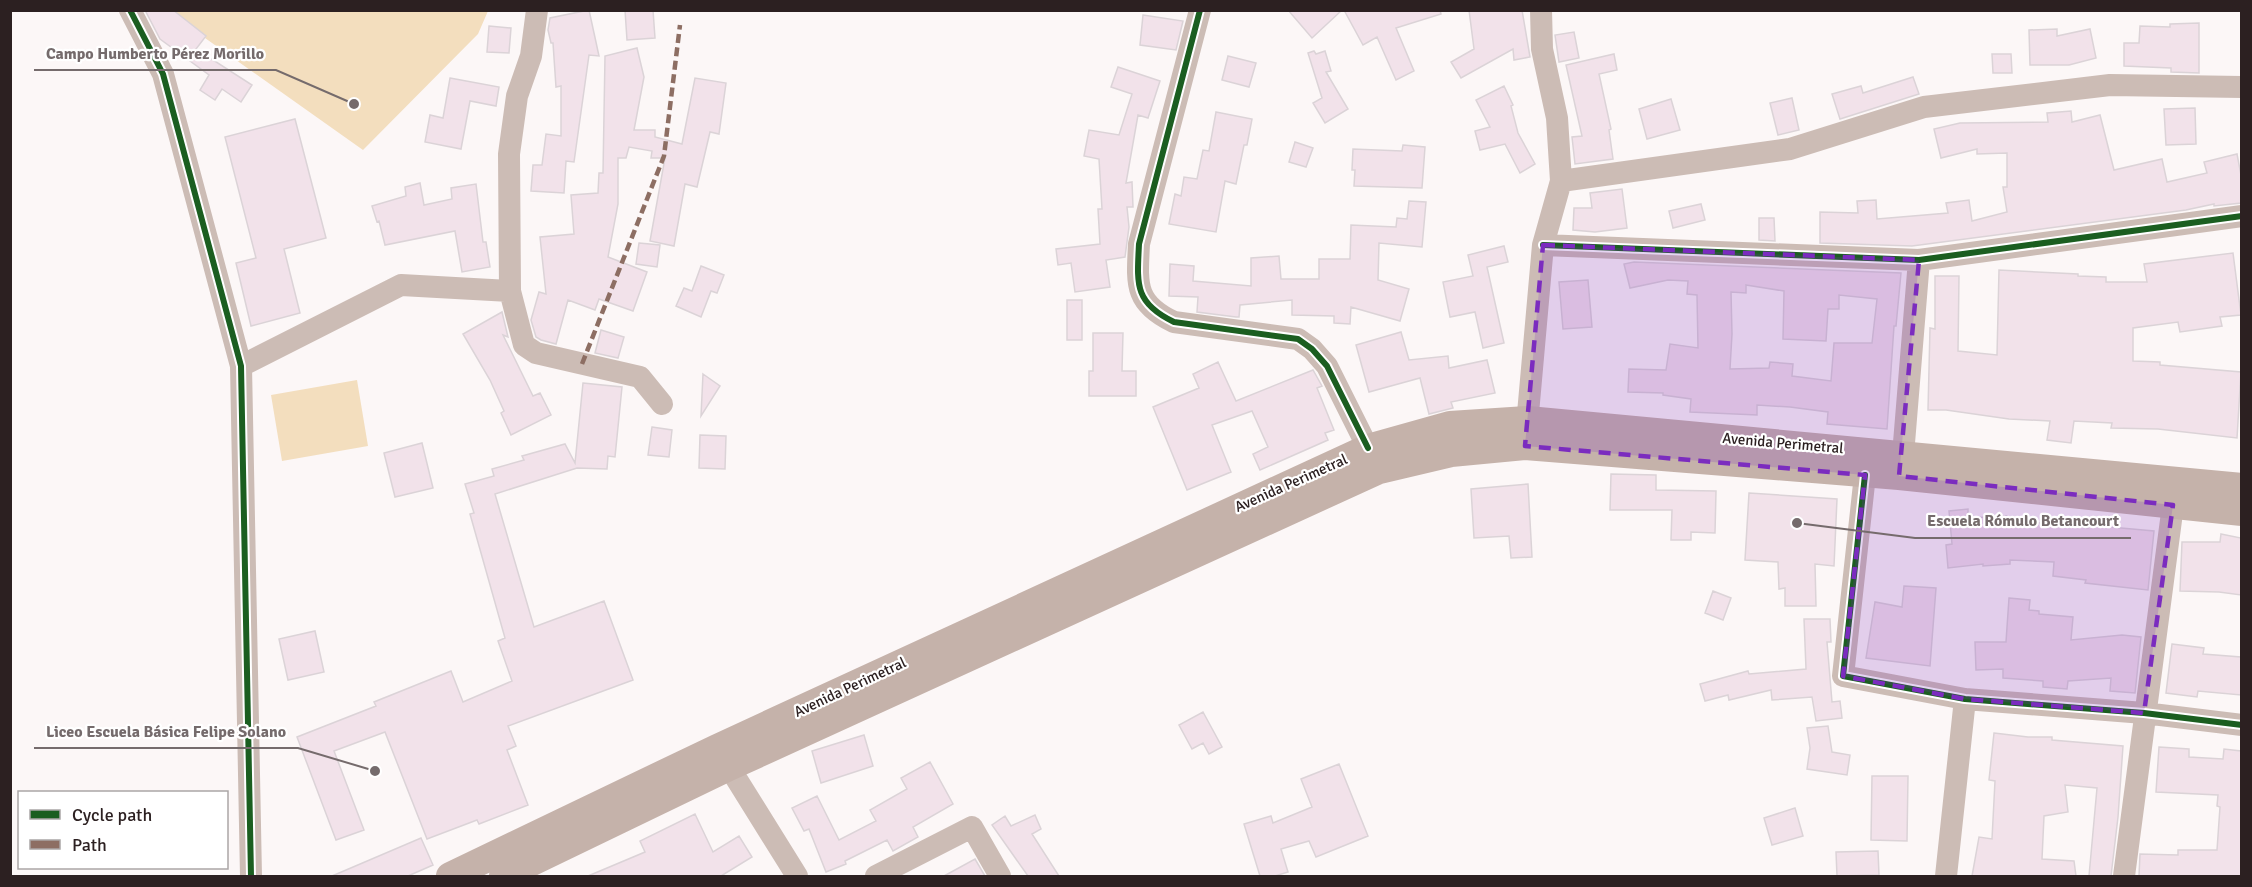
<svg xmlns="http://www.w3.org/2000/svg" width="2252" height="887" font-family="Signika,sans-serif">
<rect width="100%" height="100%" fill="#fcf7f7"/>
<path fill="#f3debe" d="M173 11H488L478 34 363 150 205 38 203 34Z
M357 380 368 446 282 461 271 395Z"/>
<path fill="#f2e2ea" stroke="#dbd3d7" stroke-width="1.5" fill-rule="evenodd" d="M145 10H173L206 36 196 49 252 85 241 102 222 89 215 100 200 90 209 75 160 39Z
M589 10 599 56 589 55 574 162 566 161 564 193 531 191 533 165H542L546 134 561 136V86L556 87 553 43H551L548 30 550 18Z
M625 10H653L655 38 627 40Z
M1288 10H1342L1312 38Z
M1344 10H1440L1441 14 1396 28 1414 71 1396 80 1377 37 1363 45Z
M1469 10H1522L1530 57 1514 60 1513 49 1461 78 1451 62 1474 49Z
M1143 15 1183 21 1176 50 1140 45Z
M2199 23V73L2171 72V68L2124 66V43H2139L2140 26 2170 27V24Z
M489 26 511 28 509 53 487 52Z
M2057 29V36L2090 29 2096 58 2069 65H2030L2029 30Z
M1574 32 1579 58 1559 62 1555 35Z
M637 48 644 77 634 130H655V137L682 144 695 78 726 83 719 134 710 132 697 187 685 184 674 246 650 241 665 158H651L652 151 629 147 626 158H618V204L608 257 647 272 633 311 599 299 595 310 568 300 556 344 541 340 536 337 531 320 539 292 546 294 540 237 574 234 571 195 598 193 599 173H603L605 56Z
M1314 51 1316 54 1325 51 1331 71 1326 72 1348 109 1325 123 1313 103 1322 98 1308 53Z
M1614 54 1617 70 1599 74 1611 129 1609 130 1613 159 1575 164 1572 137 1582 136 1566 65Z
M1992 54H2011L2012 73H1993Z
M1228 56 1256 63 1249 87 1222 80Z
M1118 67 1160 81 1148 118 1138 115 1126 183 1132 182 1133 207H1127L1129 227 1125 257 1106 260 1110 287 1075 292 1071 263 1058 265 1056 249 1100 244 1098 209H1102L1099 159 1084 156 1089 130 1119 135 1132 94 1111 87Z
M1913 77 1919 94 1840 119 1832 94 1861 86 1863 93Z
M450 78 499 87 496 106 470 101 461 149 425 142 430 115 443 118Z
M1504 86 1513 105 1511 106 1518 133 1535 164 1520 173 1505 144 1480 150 1475 131 1490 127 1476 100Z
M1792 98 1799 130 1778 135 1770 103Z
M1671 99 1680 130 1647 139 1639 109Z
M2195 108 2196 144 2166 145 2164 109Z
M2071 111 2072 122 2100 115 2114 170 2162 159 2167 182 2207 173 2204 162 2237 154 2241 175V203L2214 206V204L2186 210 1912 246 1820 243V212L1858 213 1857 201 1876 200 1877 219 1948 213 1946 203 1969 200 1972 221 2007 212 2003 187H2007V153L1977 154V149L1941 158 1934 129 1960 123 2048 122 2047 113Z
M1216 112 1252 119 1247 145H1244L1236 184 1225 181 1216 232 1169 224 1175 194 1181 196 1184 177 1197 179 1203 150 1209 151Z
M295 119 326 238 284 249 300 313 251 326 236 263 256 258 225 137Z
M1295 142 1313 148 1306 167 1289 162Z
M1403 145 1425 147 1422 188 1354 186 1355 170H1352L1353 149 1402 151Z
M420 183 424 205 452 199 451 188 476 184 483 242H486L490 267 462 272 455 231 385 245 379 221 377 222 372 206 406 196 405 187Z
M1622 189 1627 228 1595 232 1573 230 1574 208H1592L1590 193Z
M1409 201 1426 202 1422 247 1379 243 1378 280 1409 289 1400 321 1351 307 1350 324 1334 323V316L1292 315V300L1240 305 1239 317H1236L1197 312 1198 297 1169 296 1170 264 1194 266 1193 281 1251 286V258L1279 256 1281 279H1319V259H1350L1351 225 1396 227 1397 218 1407 219Z
M1701 204 1705 220 1673 228 1669 211Z
M1759 218H1774L1775 241 1759 240Z
M639 243 660 245 657 267 636 264Z
M1504 246 1508 262 1487 267 1504 343 1483 348 1475 312 1450 317 1443 282 1473 276 1468 255Z
M2233 253 2241 315 2220 317 2222 326 2180 332 2178 322 2133 328V361L2160 362V365L2241 372 2237 438 2158 429 2111 428 2112 423 2074 421 2071 443 2047 440 2050 421 2009 419 1946 410H1928L1930 328 1935 329V276H1959L1958 351 1997 355 1999 270 2078 274V276L2106 277V282H2147L2144 264Z
M1634 262 1901 273 1896 326H1894L1887 429 1827 424 1828 412 1790 407 1757 405V415L1690 412 1691 399 1663 395V393L1628 392 1629 369 1666 370 1670 344 1698 348 1697 295 1687 294 1688 281 1668 280 1630 288 1624 264ZM1746 285 1784 291 1783 339 1826 341 1828 309H1839V295L1877 299 1872 343H1834L1831 381 1792 376 1793 364 1770 362 1769 368 1730 369 1732 334 1731 292 1746 293Z
M701 266 724 275 717 293 711 291 701 317 676 306 684 288 692 291Z
M1588 280 1592 327 1563 329 1559 282Z
M1067 300H1082V340H1067Z
M502 312 508 337 503 335 533 396 540 393 551 415 511 435 501 413 504 411 490 380 463 334Z
M601 330 624 337 618 358 595 353Z
M1401 332 1409 360 1448 356 1449 368 1487 360 1495 393 1451 402 1453 408 1429 414 1420 378 1369 392 1356 345Z
M1093 333H1123L1122 371H1136V396H1089V371H1093Z
M1218 362 1236 401 1313 370 1322 386 1317 388 1334 430 1325 433 1328 440 1260 470 1253 454 1268 447 1252 411 1212 425 1231 472 1187 490 1153 407 1199 388 1193 374Z
M703 374 720 386 701 416Z
M583 383 622 387 615 457 608 456 607 469 577 468 495 494 534 627 604 601 633 680 508 726 516 746 507 750 528 805 479 824 477 820 427 839 385 732 334 751 364 830 336 840 297 737 376 706 374 702 451 671 463 702 512 681 498 641 505 638 470 514 474 513 465 484 494 476 492 469 524 460 522 456 565 444 575 463Z
M652 427 672 430 669 457 648 455Z
M700 435 726 436 725 469 699 468Z
M422 443 433 488 395 497 384 453Z
M1611 474 1656 475V490L1716 491 1715 533 1691 532V540H1671L1672 510H1610Z
M1528 484 1532 557 1511 558 1509 536 1474 538 1471 489Z
M1749 493 1837 499 1834 566 1815 564 1816 606H1785V588L1779 589 1778 562 1745 560Z
M1968 509V518L2007 516V522L2046 523 2088 528V525L2154 531 2148 590 2085 583 2086 580 2053 576 2054 562 2010 560V564L1983 566V564L1948 568 1946 545 1952 544 1949 511Z
M2221 534 2241 538V595L2219 592 2180 591 2182 542H2220Z
M1904 586 1936 588 1930 666 1866 658 1875 602 1902 607Z
M1713 591 1731 598 1723 620 1705 613Z
M2009 598 2030 600 2029 610 2039 611V614L2073 617 2071 640 2122 635 2141 637 2135 693 2110 691 2111 678 2068 681 2067 689 2043 687V681L2003 678V669L1976 670 1975 642H2006Z
M1804 619H1830L1831 642H1827L1832 702 1840 701 1842 718 1816 721 1812 697 1772 700 1771 690 1729 700 1728 695 1705 701 1700 684 1748 671 1749 674 1806 669Z
M315 631 324 672 288 680 279 639Z
M2172 644 2204 648 2203 654 2241 657V695L2198 691 2197 697 2166 693Z
M1203 712 1222 747 1209 754 1203 743 1192 749 1179 725Z
M1828 726 1832 752 1850 755 1847 775 1807 769 1810 748 1807 728Z
M1994 733 2028 737H2052V740L2123 746 2118 817 2111 876H2089L2097 788 2065 785 2068 812 2044 816 2042 859 2074 861 2076 876H1972L1979 837 1992 839 1995 781 1989 780Z
M864 735 873 766 821 783 812 751Z
M2159 747 2189 749V757L2223 759 2224 749 2241 751V876H2139L2140 854 2178 855V850H2217L2220 807 2217 806 2218 795 2156 792Z
M930 762 953 804 913 827 918 837 893 851 887 840 845 861 846 864 826 872 809 829 804 831 792 808 817 796 839 840 876 821 870 810 907 789 901 778Z
M1339 764 1368 836 1316 857 1309 841 1281 849 1288 872 1275 876H1260L1244 824 1271 816 1273 823 1312 807 1301 779Z
M1872 776H1908L1907 841 1871 840Z
M1795 808 1803 836 1772 845 1764 818Z
M695 814 713 852 739 836 752 857 721 876H588L645 852 640 841Z
M1035 815 1041 829 1032 834 1059 876H1028L992 825 1005 816 1011 826Z
M421 838 433 865 408 876H332Z
M1878 851 1879 875 1837 876 1836 852Z
M975 859 985 876H944Z"/>
<g fill="none" stroke-linecap="round" stroke-linejoin="round">
<path stroke="#ccbcb5" stroke-width="22" d="M130 10 163 74 241 366 251 876
M1200 10 1139 244C1137 284 1134 303 1174 322L1298 339 1312 349 1327 366 1368 448
M1561 181 1790 149 1924 107 2110 85 2242 87
M1543 245 1919 260 2242 216
M510 291 524 345 536 353 640 377 662 404
M241 366 401 285 510 291 509 154 517 96 531 56 537 10
M1526 436 1543 245 1561 181 1557 118 1542 49 1541 10
M1900 471 1903 455 1919 260
M1865 475 1843 676 1965 699 2144 713 2242 725
M729 767 797 876
M876 876 972 827 1000 876
M1946 876 1965 699
M2124 876 2173 505"/>
<path stroke="#c5b2aa" stroke-width="28" d="M450 876 717 748 1368 448 1450 425 1528 420 2242 487
M503 876 729 767 1379 470 1451 453 1525 446 1899 476 2242 512"/>
<path stroke="#8d6e63" stroke-width="4.5" stroke-dasharray="9 4.5" stroke-linecap="butt" d="M582 364 664 156 680 25"/>
<g stroke="#fff" stroke-width="10">
<path id="cycleway" d="M130 10 163 74 241 366 251 876
M1200 10 1139 244C1137 284 1134 303 1174 322L1298 339 1312 349 1327 366 1368 448
M1543 245 1919 260 2242 216
M1865 475 1843 676 1965 699 2144 713 2242 725"/>
</g>
<use href="#cycleway" stroke="#1b5e20" stroke-width="6"/>
</g>
<path fill="#7b2cbf" fill-opacity="0.2" stroke="#7b2cbf" stroke-width="4.5" stroke-dasharray="12 8" stroke-linejoin="round" d="M1543 245 1919 260 1899 476 2173 505 2144 713 1965 699 1843 676 1865 475 1525 446Z"/>
<g text-anchor="middle" dominant-baseline="central" stroke-width="4.5" stroke-linejoin="round" paint-order="stroke">
<g font-size="15" fill="#2c2021" stroke="#fff">
<text transform="translate(1783 443) rotate(5)">Avenida Perimetral</text>
<text transform="translate(1291 483) rotate(-24)">Avenida Perimetral</text>
<text transform="translate(850 687) rotate(-25)">Avenida Perimetral</text>
</g>
</g>
<path fill="none" stroke="#756b6c" stroke-width="2" d="M354 104L276 70H34M1797 523L1915 538H2131M375 771L298 748H34"/>
<g fill="#756b6c" stroke="#fff" stroke-width="2">
<circle cx="354" cy="104" r="6"/>
<circle cx="1797" cy="523" r="6"/>
<circle cx="375" cy="771" r="6"/>
</g>
<g font-size="16" text-anchor="middle" font-weight="bold" fill="#756b6c" stroke="#fff" stroke-width="4.5" stroke-linejoin="round" paint-order="stroke">
<text x="155" y="59">Campo Humberto Pérez Morillo</text>
<text x="2023" y="526">Escuela Rómulo Betancourt</text>
<text x="166" y="737">Liceo Escuela Básica Felipe Solano</text>
</g>
<rect width="2252" height="887" fill="none" stroke="#2c2021" stroke-width="24"/>
<rect x="18" y="791" width="210" height="78" fill="#ffffff" stroke="#aba6a6" stroke-width="1.5"/>
<rect x="30" y="810" width="30" height="9" fill="#1b5e20" stroke="#aba6a6" stroke-width="1.5"/>
<text x="72" y="821" font-size="18" fill="#2c2021">Cycle path</text>
<rect x="30" y="840" width="30" height="9" fill="#8d6e63" stroke="#aba6a6" stroke-width="1.5"/>
<text x="72" y="851" font-size="18" fill="#2c2021">Path</text>
</svg>
